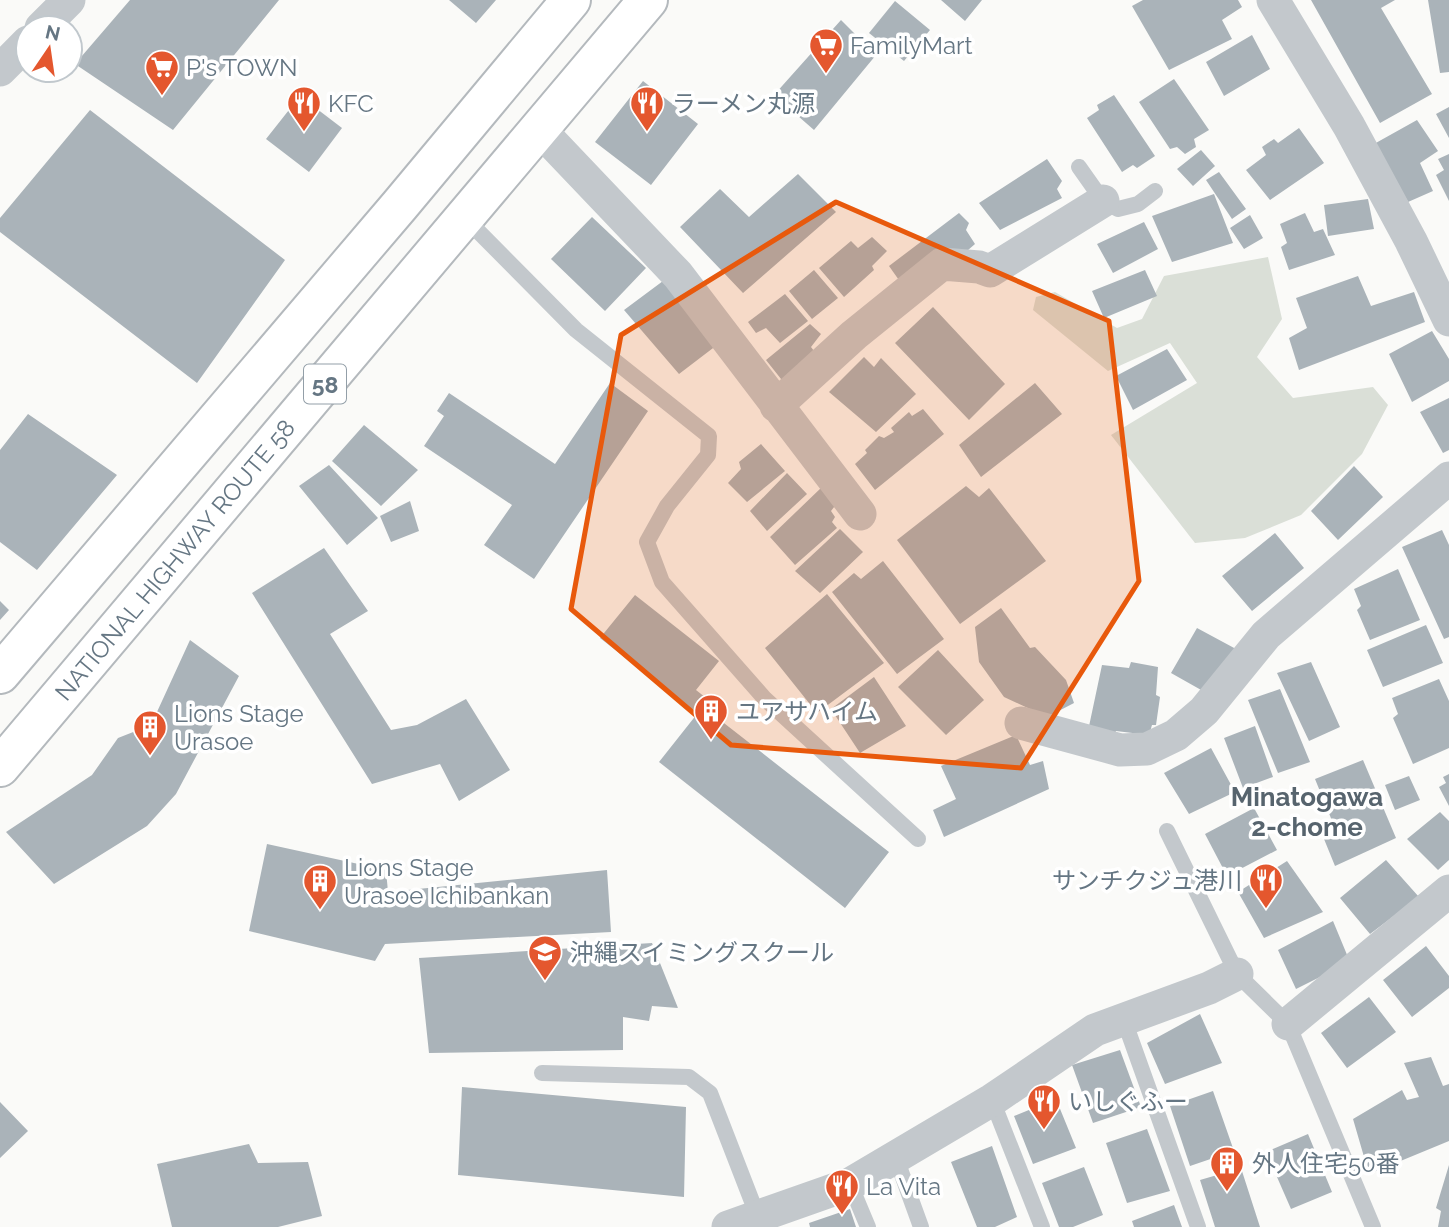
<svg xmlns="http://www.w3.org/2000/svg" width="1449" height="1227" font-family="Raleway,'Noto Sans JP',sans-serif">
<rect width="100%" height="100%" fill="#fafaf8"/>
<path fill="#dadfd7" d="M1268 257 1282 319 1257 357 1293 398 1373 387 1388 405 1362 454 1301 515 1245 538 1195 543 1111 435 1197 383 1170 343 1108 371 1033 310 1036 297 1055 292 1117 328 1142 319 1164 276Z"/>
<path fill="#aab3b9" d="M130 0H279L173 130 75 64Z
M449 0H496L476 23Z
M941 0H982L965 21Z
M1143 0H1238L1242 7 1222 20 1232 39 1169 70 1132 6Z
M1311 0H1395L1381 8 1432 94 1380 123Z
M1428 0H1449V72L1440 73Z
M895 1 930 30 904 61 869 33Z
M841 20 876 55 814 130 774 95Z
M1252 35 1270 69 1224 96 1206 62Z
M1174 79 1209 130 1194 139 1196 147 1185 154 1177 147 1170 149 1139 102Z
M643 81 698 124 651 185 595 142Z
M1114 95 1155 156 1137 168 1133 165 1122 172 1087 118 1099 110 1097 105Z
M300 96 342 128 309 172 266 139Z
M1449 107V138L1436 114Z
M90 110 285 260 197 383 0 232V218Z
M1417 120 1438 151 1420 163 1433 191 1408 202 1374 144Z
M1299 128 1324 163 1270 200 1246 170 1266 155 1262 147 1274 139 1278 143Z
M1201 150 1215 166 1193 186 1177 169Z
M1449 154V201L1436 175 1444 170 1438 159Z
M1047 159 1062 181 1057 189 1062 198 1000 230 979 203Z
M1219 172 1246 209 1232 219 1206 180Z
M798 174 836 212 743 293 680 227 720 189 749 217Z
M1214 194 1233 243 1172 262 1152 216Z
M1368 199 1374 229 1328 236 1324 205Z
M959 213 969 223 966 230 975 244 960 257 901 283 889 266Z
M1305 213 1314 232 1323 229 1335 255 1289 270 1281 247 1287 243 1280 224Z
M1250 215 1263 238 1244 249 1230 228Z
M592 217 646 268 605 311 551 259Z
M1144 222 1158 249 1113 273 1097 244Z
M872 237 887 251 872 266 874 270 844 297 819 268 851 241 858 248Z
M814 270 838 298 812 319 789 291Z
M1145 270 1157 296 1104 318 1092 291Z
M1358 276 1371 306 1414 292 1425 322 1299 370 1289 338 1307 328 1296 298Z
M663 281 717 345 679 374 624 310Z
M785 294 808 321 780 343 766 328 756 333 748 322Z
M933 307 1005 384 969 420 895 343Z
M810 324 821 334 811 347 817 355 785 384 766 360Z
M1432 331 1449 359V381L1412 402 1389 354Z
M1167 349 1187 380 1133 410 1116 376Z
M864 357 874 367 881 358 916 394 876 432 829 392Z
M610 383 648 411 534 579 484 545 512 505 424 446 444 416 437 411 449 393 555 464Z
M1035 383 1062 414 981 477 959 445Z
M1449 398V450L1443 453 1420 412Z
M923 409 944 434 875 490 855 464 867 453 865 450 879 436 884 438 894 432 891 428 909 412 912 416Z
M28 414 117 475 37 570 0 542V450Z
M364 425 418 470 381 506 332 461Z
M761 444 785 471 747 502 728 483 741 469 739 462Z
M329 465 378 518 347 545 299 486Z
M1354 466 1383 497 1338 540 1311 511Z
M787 473 807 494 767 531 750 511Z
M966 486 979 497 989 488 1046 561 960 624 897 540Z
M822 487 837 503 831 511 835 517 832 522 837 528 795 565 770 537Z
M410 501 419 531 391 542 380 516Z
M840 529 863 552 820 593 795 571Z
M1442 530 1449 545V637L1444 639 1402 547Z
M1275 533 1304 568 1252 611 1222 576Z
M324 548 368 611 330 634 391 730 417 725 466 699 510 770 459 801 440 764 372 784 252 593Z
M883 561 944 639 897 674 832 592 854 573 861 579Z
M1398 569 1420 620 1370 640 1357 610 1361 606 1354 589Z
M827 594 884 663 817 713 765 648Z
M635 595 719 661 696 690 725 713 720 720 889 852 845 908 659 762 697 714 600 638Z
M0 601 9 610 0 620Z
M1001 608 1030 648 1035 647 1066 680 1074 703 1047 717 1004 697 979 662 975 627Z
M1426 625 1443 663 1383 687 1367 650Z
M1197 628 1236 649 1210 695 1171 673Z
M190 640 239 676 176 794 147 826 54 884 6 832 92 775 118 738 151 725Z
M938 650 984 700 946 735 898 687Z
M1131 662 1158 667 1156 695 1160 697 1156 725H1152L1149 735 1116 731 1113 737 1088 731 1102 665 1129 668Z
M1311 662 1340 727 1309 741 1277 673Z
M874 677 906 726 860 753 831 709Z
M1439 679 1449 701V748L1413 764 1393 718 1398 714 1392 698Z
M1280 689 1310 762 1278 773 1248 700Z
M1255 726 1273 777 1243 788 1224 738Z
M1016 735 1030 765 1043 761 1049 789 944 837 933 810 956 799 941 766Z
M1211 748 1235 792 1189 814 1164 773Z
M1363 760 1396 838 1335 866 1324 839 1337 833 1315 779Z
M1449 774V806L1439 787 1446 783 1443 777Z
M1409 776 1420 800 1395 810 1385 785Z
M1254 808 1277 850 1227 876 1205 834Z
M1440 812 1449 821V860L1438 870 1407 839Z
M267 844 386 870 388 892 607 870 611 932 385 944 375 961 249 931Z
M1386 860 1419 897 1370 934 1340 898Z
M1287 861 1323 912 1264 938 1238 892Z
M1333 921 1350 962 1296 989 1278 950Z
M652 943 678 1008 652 1006 649 1021 623 1017V1050L429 1053 419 958Z
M1426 946 1449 976V988L1412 1017 1383 980Z
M1369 997 1396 1032 1347 1068 1321 1033Z
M1200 1014 1222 1063 1165 1084 1147 1043Z
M1120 1050 1141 1107 1093 1123 1072 1065Z
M1431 1057 1443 1086 1449 1084V1141L1369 1174 1353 1119 1402 1090 1407 1100 1419 1097 1404 1063Z
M462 1087 686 1107 684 1197 458 1175Z
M1213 1091 1234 1151 1190 1166 1170 1106Z
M1056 1099 1076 1148 1033 1164 1014 1116Z
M0 1102 28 1131 0 1158Z
M1147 1129 1170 1191 1127 1203 1106 1143Z
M1308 1134 1332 1192 1291 1209 1266 1152Z
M249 1144 258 1163 308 1162 322 1216 278 1227H172L157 1164Z
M992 1146 1017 1217 995 1227H977L951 1162Z
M1449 1165V1227H1438L1441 1211 1436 1208Z
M1084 1167 1103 1215 1073 1227H1059L1042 1183Z
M1241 1168 1260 1227H1215L1200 1180Z
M1174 1205 1182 1227H1134L1132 1221Z
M850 1209 856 1227H810L809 1223Z"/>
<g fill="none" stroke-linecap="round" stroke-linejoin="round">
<g stroke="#b4b9bd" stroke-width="42">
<path id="trunk" d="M0 674 400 205 571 0
M0 767 648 0"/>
</g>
<path stroke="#c3c8cc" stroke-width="16" d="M1079 167 1103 201 1118 209 1138 204 1155 191
M465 218 576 330 709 436 708 455 667 506 647 542 662 582 765 699 918 839
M1167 831 1237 974 1288 1024 1373 1227
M1124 1020 1198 1227
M542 1073 689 1077 710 1093 758 1217
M992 1100 1042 1227
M896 1158 921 1227
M850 1184 868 1227"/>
<path stroke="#c3c8cc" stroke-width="33" d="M1273 0 1349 126 1411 241 1449 320
M41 28 69 0
M0 70 28 42
M540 130 678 275 860 514
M776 406 854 335 942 264 979 267 990 271 1103 201
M1021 723 1120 750 1147 749 1176 735 1204 711 1266 635 1449 478
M1288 1024 1449 891
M728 1227 850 1184 992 1100 1095 1030 1209 988 1237 974"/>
<use href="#trunk" stroke="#fff" stroke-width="38"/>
</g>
<path fill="#e8590c" fill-opacity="0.2" stroke="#e8590c" stroke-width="5" stroke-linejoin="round" d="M836 202 1109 321 1139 581 1021 768 731 745 571 609 621 335Z"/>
<defs>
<g id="supermarket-pin" transform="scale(1.75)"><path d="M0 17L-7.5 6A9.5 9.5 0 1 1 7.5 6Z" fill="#e4572e" stroke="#fff"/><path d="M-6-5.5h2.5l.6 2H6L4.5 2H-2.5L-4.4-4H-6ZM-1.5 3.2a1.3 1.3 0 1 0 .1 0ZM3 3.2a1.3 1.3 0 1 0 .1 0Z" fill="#fff"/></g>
<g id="restaurant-pin" transform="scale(1.75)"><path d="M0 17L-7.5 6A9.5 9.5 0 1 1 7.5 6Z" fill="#e4572e" stroke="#fff"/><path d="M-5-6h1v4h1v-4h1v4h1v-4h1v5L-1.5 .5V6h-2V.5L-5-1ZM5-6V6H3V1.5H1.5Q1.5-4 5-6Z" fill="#fff"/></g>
<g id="building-pin" transform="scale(1.75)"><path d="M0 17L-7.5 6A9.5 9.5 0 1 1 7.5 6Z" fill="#e4572e" stroke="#fff"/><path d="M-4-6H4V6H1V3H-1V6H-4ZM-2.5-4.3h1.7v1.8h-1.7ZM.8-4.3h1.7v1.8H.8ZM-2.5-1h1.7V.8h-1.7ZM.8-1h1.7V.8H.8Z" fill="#fff"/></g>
<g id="school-pin" transform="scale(1.75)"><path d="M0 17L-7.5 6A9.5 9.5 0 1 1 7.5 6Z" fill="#e4572e" stroke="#fff"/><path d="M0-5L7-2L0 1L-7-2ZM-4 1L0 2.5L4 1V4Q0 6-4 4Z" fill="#fff"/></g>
</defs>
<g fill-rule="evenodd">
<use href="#supermarket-pin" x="826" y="45"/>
<use href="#supermarket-pin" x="162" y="67"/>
<use href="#restaurant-pin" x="304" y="103"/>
<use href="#restaurant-pin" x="647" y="103"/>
<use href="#building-pin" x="711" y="711"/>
<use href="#building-pin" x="150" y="727"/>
<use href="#restaurant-pin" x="1266" y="880"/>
<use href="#building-pin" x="320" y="881"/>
<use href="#school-pin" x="545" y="952"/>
<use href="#restaurant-pin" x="1044" y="1101"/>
<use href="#building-pin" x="1227" y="1163"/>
<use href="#restaurant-pin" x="842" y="1186"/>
</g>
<g text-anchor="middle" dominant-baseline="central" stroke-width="7" stroke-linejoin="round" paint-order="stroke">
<rect fill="#fff" stroke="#939fa8" stroke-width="2" x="304" y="364.5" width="42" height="39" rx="5"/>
<g font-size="23" font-weight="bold" fill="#657683">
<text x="325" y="384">58</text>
</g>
<g font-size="24" fill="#657683" stroke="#fff" text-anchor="start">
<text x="850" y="45">FamilyMart</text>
<text x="186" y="67">P's TOWN</text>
<text x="328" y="103">KFC</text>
<text x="672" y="103">ラーメン丸源</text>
<text x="736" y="711">ユアサハイム</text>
<text x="174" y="713">Lions Stage<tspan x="174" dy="28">Urasoe</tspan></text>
<text x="344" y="867">Lions Stage<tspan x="344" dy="28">Urasoe Ichibankan</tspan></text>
<text x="1242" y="880" text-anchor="end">サンチクジュ港川</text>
<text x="570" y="952">沖縄スイミングスクール</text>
<text x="1068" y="1101">いしぐふー</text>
<text x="1252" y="1163">外人住宅50番</text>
<text x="866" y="1186">La Vita</text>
</g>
<g font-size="24" fill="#657683" stroke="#fff">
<text transform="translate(175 560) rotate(-50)">NATIONAL HIGHWAY ROUTE 58</text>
</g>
<g font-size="26" font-weight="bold" fill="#57646e" stroke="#fff">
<text x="1307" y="797">Minatogawa<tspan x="1307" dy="30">2-chome</tspan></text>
</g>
</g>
<g transform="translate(49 49) rotate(13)"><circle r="33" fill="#ffffff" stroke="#c1c8cd" stroke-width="2"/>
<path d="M0-5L12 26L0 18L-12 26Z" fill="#e4572e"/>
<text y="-10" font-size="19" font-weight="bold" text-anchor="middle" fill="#657683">N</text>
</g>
</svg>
